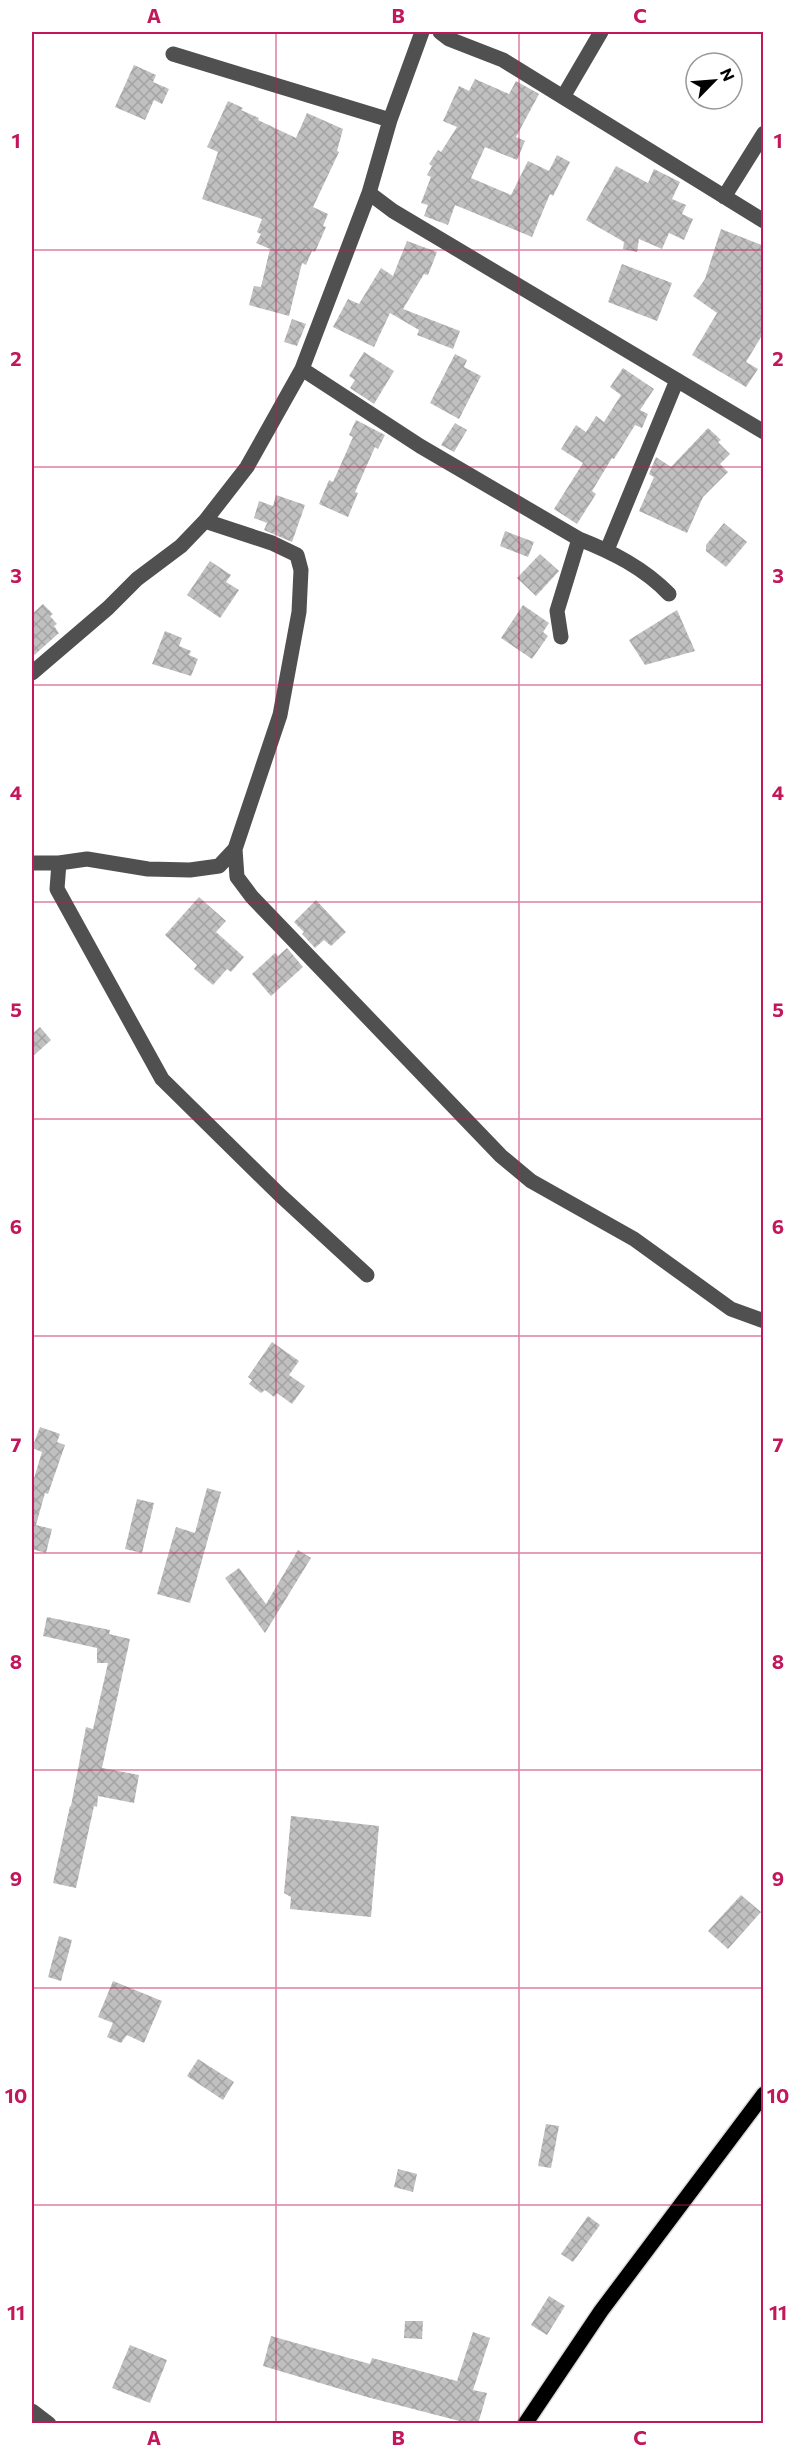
<svg xmlns="http://www.w3.org/2000/svg" width="795" height="2455" font-family="Commissioner,sans-serif">
<defs>
<pattern id="building-cross-hatch" width="8" height="8" patternUnits="userSpaceOnUse" patternTransform="scale(1.5)"><rect width="8" height="8" fill="#c0c0c0"/><path d="M0 0l8 8M0 8l8-8" fill="none" stroke="#a3a3a3"/></pattern>
</defs>
<rect width="100%" height="100%" fill="#fff"/>
<path fill="url(#building-cross-hatch)" d="M134 65 156 75 153 82 169 89 162 104 154 100 145 120 115 107Z
M475 79 509 94 516 81 539 94 516 137 525 141 517 160 485 147 471 178 511 195 528 161 549 171 557 155 570 162 553 196 550 194 532 237 455 205 448 225 424 216 428 205 421 203 431 177 427 175 432 166 429 164 438 150 441 152 457 127 443 121 459 86 469 91Z
M228 101 243 108 241 110 259 118 258 120 296 138 307 113 343 129 337 151 339 152 313 207 328 214 323 226 326 227 315 252 312 251 306 265 302 263 289 316 249 305 254 286 261 287 270 249 256 243 261 234 257 232 262 219 202 199 218 152 207 147Z
M616 166 648 183 654 169 680 182 672 199 686 205 682 214 693 219 684 240 669 233 662 249 639 239 637 252 623 249 624 242 586 220Z
M721 229 764 246V332L746 362 758 369 746 387 692 355 717 313 693 296 705 279Z
M407 241 437 252 428 275 424 274 403 309 460 331 453 349 417 335 419 330 390 313 374 347 333 327 348 299 359 304 381 268 393 276Z
M622 264 672 283 657 321 608 302Z
M292 319 306 324 297 346 284 342Z
M364 352 394 371 374 404 350 388 355 380 349 376Z
M455 354 467 360 464 367 481 376 459 419 430 403Z
M623 368 654 389 640 410 648 414 642 428 635 425 614 459 612 458 592 491 596 494 577 524 554 509 583 463 561 449 576 425 586 432 596 416 604 422 621 395 610 387Z
M356 420 385 435 378 449 375 447 355 492 358 493 348 517 319 504 329 480 333 482 353 437 349 435Z
M455 423 467 430 454 452 441 445Z
M708 428 721 440 718 442 730 454 720 464 728 472 703 497 687 533 639 511 654 477 649 474 656 457 671 467Z
M276 495 305 505 292 542 264 530 267 523 254 518 259 501 273 506Z
M724 523 747 542 726 567 706 551V545Z
M505 531 534 542 528 557 500 546Z
M540 554 559 571 536 596 517 578Z
M210 561 231 575 226 582 239 590 220 618 187 595Z
M43 604 53 614 50 616 57 624 54 626 59 633 32 657V614Z
M523 605 549 623 543 632 548 636 532 659 501 638Z
M677 610 695 651 645 665 629 640Z
M165 631 182 638 179 646 191 651 189 655 198 659 191 676 152 664Z
M199 897 226 921 216 932 244 957 231 972 227 969 213 985 194 969 197 965 165 935Z
M316 900 346 932 331 946 324 940 315 948 302 934 304 932 294 922Z
M287 948 303 967 271 996 252 974 275 953 278 956Z
M40 1027 51 1040 32 1057V1034Z
M272 1342 299 1361 289 1375 305 1386 292 1404 277 1393 274 1397 265 1390 261 1393 249 1384 252 1380 248 1377Z
M40 1427 60 1434 57 1442 65 1445 48 1494 45 1493 36 1525 52 1529 46 1553 32 1549V1485L42 1452 32 1448Z
M207 1488 221 1492 190 1603 157 1594 176 1527 195 1533Z
M137 1499 154 1503 142 1553 125 1549Z
M298 1550 311 1558 265 1633 225 1578 239 1568 266 1604Z
M47 1617 110 1630 109 1634 130 1639 102 1768 139 1775 134 1803 98 1796 97 1807 94 1806 76 1888 53 1883 70 1806H71L86 1727 93 1729 108 1663H97V1648L43 1636Z
M291 1816 379 1826 371 1917 290 1909 291 1897 284 1893Z
M741 1895 761 1912 728 1949 708 1931Z
M59 1936 72 1940 61 1981 48 1977Z
M113 1981 162 2001 144 2043 127 2035 121 2043 107 2037 113 2023 98 2017Z
M198 2059 234 2082 223 2100 187 2076Z
M546 2124 559 2126 551 2168 538 2166Z
M398 2169 417 2174 413 2192 394 2187Z
M588 2216 600 2225 573 2262 561 2254Z
M549 2296 565 2306 547 2335 531 2325Z
M405 2321H423L422 2339 404 2338Z
M473 2332 490 2338 473 2390 487 2393 478 2424H471L367 2397 263 2366 271 2336 370 2364 372 2358 457 2381Z
M130 2345 167 2360 150 2403 112 2388Z"/>
<g fill="none" stroke-linecap="round" stroke-linejoin="round">
<g stroke="#dbdbdb" stroke-width="18">
<path id="major" d="M525 2424 601 2311 764 2094"/>
</g>
<path stroke="#505050" stroke-width="15" d="M422 32 390 120 369 193 393 211 764 432
M440 32 449 39 503 60 764 221
M173 54 390 120
M563 97 601 32
M724 197 764 133
M302 369 420 446 579 539C612 552 644 568 669 594
M607 550 677 380
M561 637 557 611 579 539
M32 673 108 608 137 579 181 546 205 521 247 467 302 369 369 193
M235 849 237 877 252 897 501 1156 531 1181 634 1239 731 1309 764 1321
M32 863H59L87 859 148 869 190 870 219 866 235 849 280 715 299 612 301 570 297 555 272 543 205 521
M59 863 57 889 162 1079 280 1195 367 1275
M32 2411 49 2424"/>
<use href="#major" stroke="#000" stroke-width="15"/>
</g>
<path fill="none" stroke="#c2185b" stroke-width="1.5" stroke-opacity="0.55" d="M276 32V2424M519 32V2424M32 250H764M32 467H764M32 685H764M32 902H764M32 1119H764M32 1336H764M32 1553H764M32 1770H764M32 1988H764M32 2205H764"/>
<rect width="795" height="2455" fill="none" stroke="#ffffff" stroke-width="66"/>
<g transform="translate(714 81) rotate(65)"><circle r="28" fill="#ffffff" stroke="#999999" stroke-width="1.5"/>
<path d="M0-4.5L10 22L0 15L-10 22Z" fill="#000000"/>
<text y="-9" font-size="16" font-weight="bold" text-anchor="middle" fill="#000000">N</text>
</g>
<rect x="33" y="33" width="729" height="2389" fill="none" stroke="#c2185b" stroke-width="2"/>
<g font-size="20" text-anchor="middle" font-weight="bold" fill="#c2185b">
<text x="154" y="23">A</text>
<text x="398" y="23">B</text>
<text x="640" y="23">C</text>
<text x="16" y="148">1</text>
<text x="778" y="148">1</text>
<text x="16" y="366">2</text>
<text x="778" y="366">2</text>
<text x="16" y="583">3</text>
<text x="778" y="583">3</text>
<text x="16" y="800">4</text>
<text x="778" y="800">4</text>
<text x="16" y="1017">5</text>
<text x="778" y="1017">5</text>
<text x="16" y="1234">6</text>
<text x="778" y="1234">6</text>
<text x="16" y="1452">7</text>
<text x="778" y="1452">7</text>
<text x="16" y="1669">8</text>
<text x="778" y="1669">8</text>
<text x="16" y="1886">9</text>
<text x="778" y="1886">9</text>
<text x="16" y="2103">10</text>
<text x="778" y="2103">10</text>
<text x="16" y="2320">11</text>
<text x="778" y="2320">11</text>
<text x="154" y="2445">A</text>
<text x="398" y="2445">B</text>
<text x="640" y="2445">C</text>
</g>
</svg>
